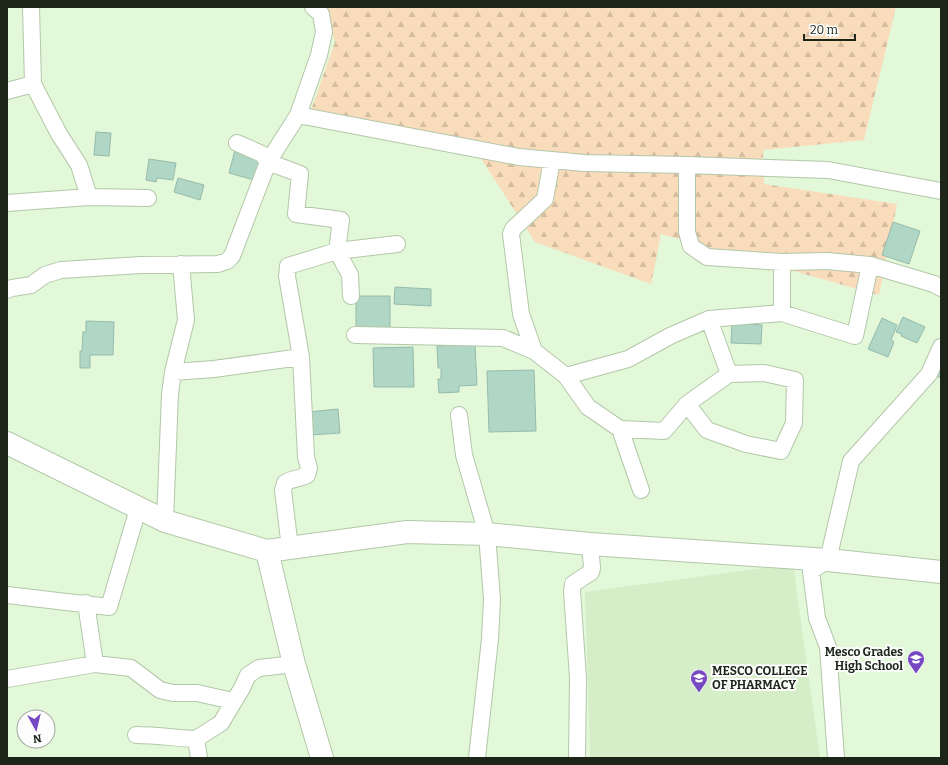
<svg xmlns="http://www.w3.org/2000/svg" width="948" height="765" font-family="Bitter,serif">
<defs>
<pattern id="forest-firs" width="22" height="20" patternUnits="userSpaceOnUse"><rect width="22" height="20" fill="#f9dcbb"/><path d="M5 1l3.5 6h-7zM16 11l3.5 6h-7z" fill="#d5bda0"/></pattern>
</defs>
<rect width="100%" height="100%" fill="#e3f8d9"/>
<path fill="#d5eec8" d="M793 564 820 758H590L585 592Z"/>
<path fill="url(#forest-firs)" d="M323 7H896L864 140 763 150 764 184 897 204 879 295 661 234 651 284 535 242 469 140 309 116 335 42Z"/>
<path fill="#b0d6c6" stroke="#96bbab" d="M96 132 111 133 109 156 94 155Z
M235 150 260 157 254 180 229 173Z
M149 159 176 163 173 180 157 178 156 182 146 180Z
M178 178 204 185 200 200 174 192Z
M893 222 920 231 909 264 882 255Z
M395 287 431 289V306L394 304Z
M356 296H390V332H356Z
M903 317 925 327 917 343 901 336 902 334 896 332Z
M882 318 897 325 891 340 894 342 888 357 868 349Z
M86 321 114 322 113 355H90V368H80V351H82L83 332H86Z
M732 323 762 325 761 344 731 343Z
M475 344 477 385 459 386V392L439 393 438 379H441V368H438L437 346Z
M413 347 414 387H374L373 348Z
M941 356V378L933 374Z
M534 370 536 431 489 432 487 371Z
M338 409 340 433 311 435 309 412Z"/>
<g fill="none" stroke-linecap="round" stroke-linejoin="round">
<g stroke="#b3c7a9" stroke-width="18">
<path id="street" d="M31 7 33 84
M7 91 33 84 59 134 79 165 89 197 7 203
M298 115 319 55 324 32 321 14 313 7
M237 143 262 154 268 162 300 174 296 214 341 220 337 251 350 275 351 296
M687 165V232L691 246 707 257 782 262
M89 197 148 198
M870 265 855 336 782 313V262L827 261 870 265 934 284 941 288
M7 290 12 288 31 285 45 275 61 270 141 265 218 264 227 261 232 256 268 162 298 115 519 157 584 163 687 165 828 170 941 191
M355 335 503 338 534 351 566 376
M534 351 521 314 511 234 513 229 545 199 552 160
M173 372 214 369 301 357
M729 374 687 404 707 430 746 444 781 451 794 423 795 380 764 373 729 374 709 319 782 313
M687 404 664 431 620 429 588 407 566 376 628 359 670 336 709 319
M459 415 464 455 487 534 492 599 490 639 477 758
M620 429 641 490
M165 521 170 394 173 372 186 320 181 264
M290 548 283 490 285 483C292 478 300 479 307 475L309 468 306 457 301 357 287 276 288 266 337 251 397 244
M7 595 109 607 138 509
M86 603 95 664
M7 679 95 664 131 668 160 690 173 693H197L233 701
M136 735C156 735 176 738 196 739L199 758
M196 739 221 723 242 688 248 675 259 668 294 664
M577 758 578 678 572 591 573 584 591 572 592 568 590 544
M836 758 828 647 817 618 811 571 828 560 851 461 929 374 941 347"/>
</g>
<g stroke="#b3c7a9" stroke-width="24">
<path id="secondary" d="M7 443 165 521 267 551 407 532 487 534 590 544 828 560 941 572
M267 551 294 664 322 758"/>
</g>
<use href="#street" stroke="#fff" stroke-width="16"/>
<use href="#secondary" stroke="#fff" stroke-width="22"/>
</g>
<defs>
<g id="university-pin" transform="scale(0.9)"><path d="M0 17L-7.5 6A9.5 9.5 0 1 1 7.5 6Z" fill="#7649c2" stroke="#fdfdfd"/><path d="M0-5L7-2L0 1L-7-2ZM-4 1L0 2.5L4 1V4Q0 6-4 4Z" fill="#fff"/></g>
</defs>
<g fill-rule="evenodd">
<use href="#university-pin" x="916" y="659"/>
<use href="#university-pin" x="699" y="678"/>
</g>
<g text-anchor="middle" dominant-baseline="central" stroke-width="4" stroke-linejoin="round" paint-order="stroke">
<g font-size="12" font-weight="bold" fill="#1d2519" stroke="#fdfdfd" text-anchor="end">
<text x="903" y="652">Mesco Grades<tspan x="903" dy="14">High School</tspan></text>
<text x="712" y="671" text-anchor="start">MESCO COLLEGE<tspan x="712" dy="14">OF PHARMACY</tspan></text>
</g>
</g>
<rect width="948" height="765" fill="none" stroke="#1d2519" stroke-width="16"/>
<g transform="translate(36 729) rotate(172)"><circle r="19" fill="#fdfdfd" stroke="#a3a7a2"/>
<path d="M0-3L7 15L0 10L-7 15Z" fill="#7649c2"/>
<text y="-6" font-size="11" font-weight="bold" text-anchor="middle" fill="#1d2519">N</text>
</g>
<path d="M804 34v6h51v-6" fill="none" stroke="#1d2519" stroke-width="2"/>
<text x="810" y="34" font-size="12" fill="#1d2519" stroke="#fdfdfd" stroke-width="3" paint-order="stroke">20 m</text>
</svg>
